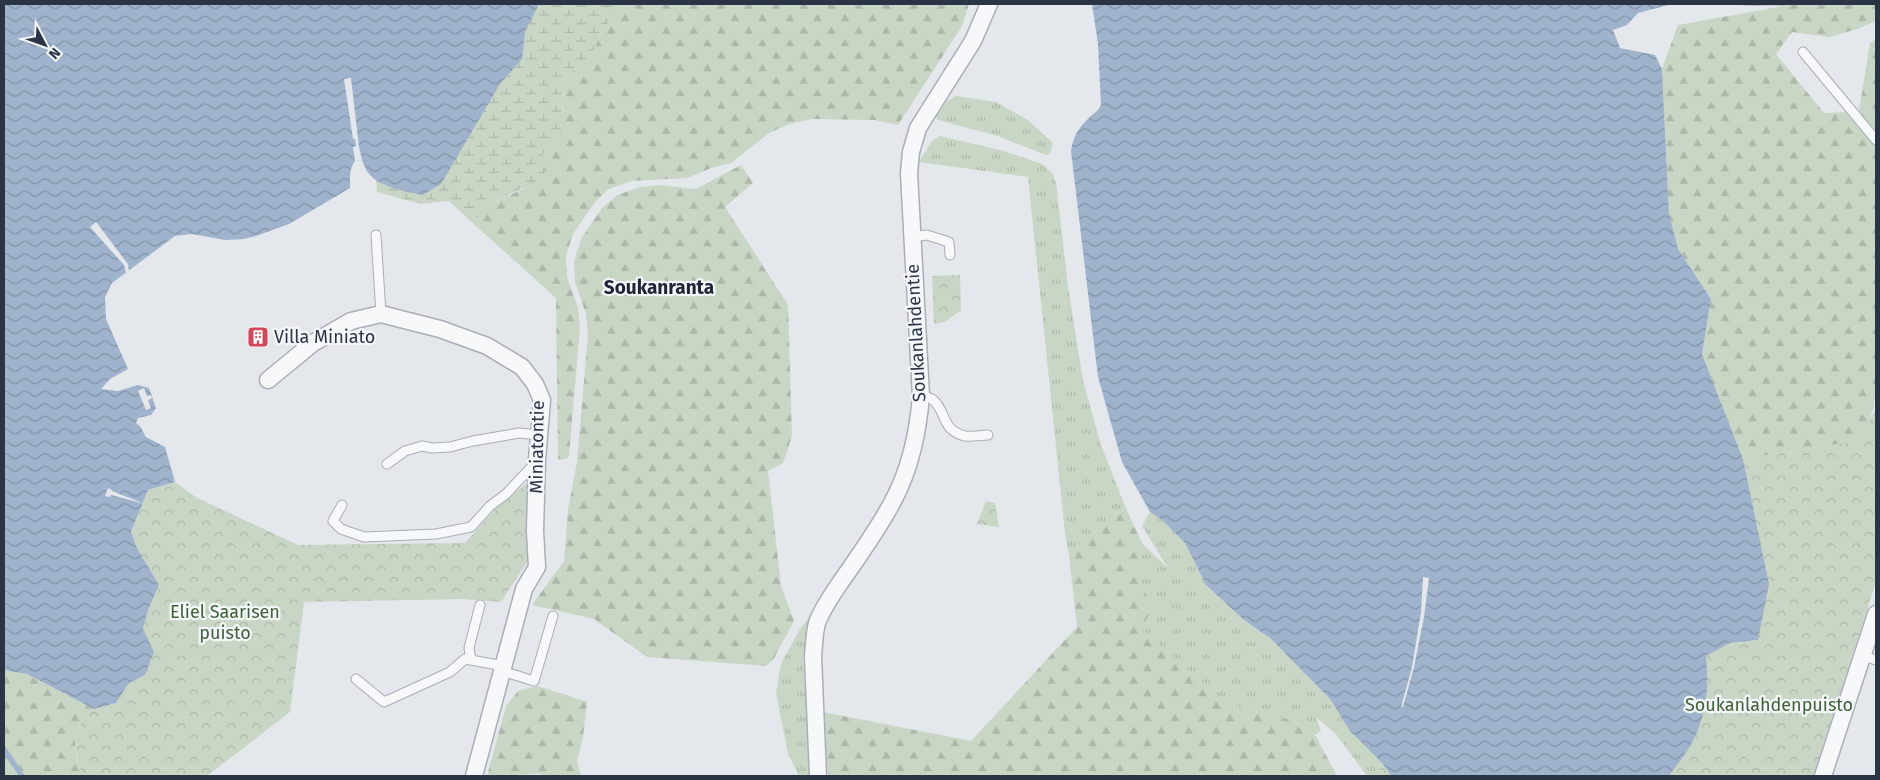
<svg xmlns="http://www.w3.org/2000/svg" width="1880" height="780" font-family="'Fira Sans',sans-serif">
<defs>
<pattern id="grass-tufts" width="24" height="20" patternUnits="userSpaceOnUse" patternTransform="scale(1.25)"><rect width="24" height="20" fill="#c9d6c5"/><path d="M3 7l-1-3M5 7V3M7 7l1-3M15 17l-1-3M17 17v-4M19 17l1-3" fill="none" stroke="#adb8ab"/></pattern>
<pattern id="forest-firs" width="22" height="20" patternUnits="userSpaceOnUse" patternTransform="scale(1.25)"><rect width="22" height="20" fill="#c9d6c5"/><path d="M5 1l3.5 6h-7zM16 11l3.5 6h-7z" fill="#adb8ab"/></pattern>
<pattern id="wetland-marsh" width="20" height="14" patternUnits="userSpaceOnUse" patternTransform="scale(1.25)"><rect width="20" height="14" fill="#c9d6c5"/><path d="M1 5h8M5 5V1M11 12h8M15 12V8" fill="none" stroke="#adb8ab"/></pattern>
<pattern id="park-crowns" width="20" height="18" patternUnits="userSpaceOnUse" patternTransform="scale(1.25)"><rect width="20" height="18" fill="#c9d6c5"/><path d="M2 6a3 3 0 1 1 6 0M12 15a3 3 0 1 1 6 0" fill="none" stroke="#adb8ab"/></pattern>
<pattern id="water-waves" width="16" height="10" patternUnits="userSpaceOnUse" patternTransform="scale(1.25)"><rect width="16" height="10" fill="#9fb4cc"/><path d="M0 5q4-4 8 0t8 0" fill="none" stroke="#8293a7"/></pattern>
</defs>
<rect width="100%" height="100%" fill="#e4e7ec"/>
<path fill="url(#grass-tufts)" d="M956 96 996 102 1028 120 1053 143 1050 153 1046 155 998 136 938 120 936 117 947 101Z
M940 136 1004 151 1042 164 1052 173 1056 182 1068 286 1083 381 1101 445 1125 506 1069 555 1065 533 1028 177 919 162 932 141Z
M1150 512 1163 521 1185 543 1206 585 1244 620 1271 639 1290 658 1330 699 1350 731 1382 763 1376 776H1367L1336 734 1316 717 1321 731 1315 735 1292 720 1245 710 1217 695 1140 629 1137 577 1142 543 1167 567 1142 526Z
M810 616 803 659 811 776H799L788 753 776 693 781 664 800 629Z"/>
<path fill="url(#forest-firs)" d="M624 4H969L962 26 898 125 875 120 812 119 789 124 769 133 731 163 711 168 687 178 632 181 609 189 595 202 573 234 566 256 567 277 578 308 580 328 569 456 566 459 558 460 556 298 477 227 480 209 523 189 543 155 561 130 565 74 588 64 602 30Z
M1786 4H1876V21L1857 29 1830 37 1792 32 1776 54 1824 113 1851 112 1876 144V391C1873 414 1870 422 1857 441L1743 459 1702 354 1711 299 1678 249 1669 213 1662 69 1678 25 1784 6Z
M1876 39V135L1859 111 1870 43Z
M741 165 753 183 725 207 788 305 792 436 783 463 768 471 781 586 794 621 773 660 766 666 647 657 594 619 532 605 564 561 568 509 577 462 588 334 586 314 575 282 574 262 581 239 602 208 617 195 640 187 660 185 696 189Z
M1125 506 1142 543 1137 577 1153 607 1141 629 1217 695 1245 710 1292 720 1315 735 1337 776H828L823 712 971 741 1077 627 1069 555Z
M4 670 27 674 94 709 74 732 77 761 84 776H4Z
M538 686 587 702 583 738 577 761 581 776H544L542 774 487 776 506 706 518 691Z"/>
<path fill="url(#wetland-marsh)" d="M394 4H624L602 30 588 64 565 74 561 131 543 155 545 177 480 209 477 227 449 201 421 204 377 192 376 179 400 167Z
M1739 4H1786L1784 6H1745Z"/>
<path fill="url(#park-crowns)" d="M960 275 961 310 945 322 934 324 932 276Z
M1876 409V582L1813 776H1669L1693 741 1707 672 1706 656 1730 643 1758 640 1751 500 1743 459 1857 441Z
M530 481 531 556 501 602 463 599 304 602 290 712 207 776H84L78 764 74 732 94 709 116 703 128 684 145 675 143 629 148 610 159 585 137 548 131 533 148 490 175 482 197 498 298 545 465 543 499 505Z
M986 501 995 503 999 527 977 524Z
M1382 763 1391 776H1376Z"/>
<path fill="url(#water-waves)" d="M4 4H539L525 32 522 59 500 84 441 184 423 195C407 192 381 187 370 175 366 171 364 165 362 160L355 161C349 169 350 178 350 188L289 224 256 236 244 239 225 240 192 234 175 236 112 283 105 297 106 319 128 369 110 379 101 389 118 391 138 385 149 388 156 408 151 415 138 418 136 423 140 426 146 437 165 447 175 482 148 490 131 532 137 548 159 585 148 610 143 629 154 652 145 675 128 684 116 703 94 709 27 674 4 670Z
M1092 4H1672L1638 13 1627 25 1613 30 1620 48 1655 55 1662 69 1669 213 1678 249 1711 299 1702 354 1743 459 1769 584 1758 640 1730 643 1706 656C1709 686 1707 713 1693 741 1687 753 1677 765 1669 776H1391L1382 763 1350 731 1330 699 1271 639 1244 620 1206 585 1185 543 1163 521 1150 512 1122 462 1098 377 1071 151C1073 136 1079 127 1091 116 1096 112 1098 111 1101 105L1098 44Z"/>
<path fill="#e4e7ec" d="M351 78 359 147 362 160 355 161 353 147 356 146 355 139H353L344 79Z
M96 222 128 264 129 271 126 273 124 265 90 227Z
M144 388 147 396 151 395 152 398 148 400 151 408 146 410 138 391Z
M108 488 112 490V491L145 504 111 495 110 497 105 496Z
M1423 577 1429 578 1424 617 1414 667 1403 707H1401L1412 667 1421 612Z"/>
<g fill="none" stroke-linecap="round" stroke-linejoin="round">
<path stroke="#9fb4cc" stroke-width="5" d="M4 749 22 776"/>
<g stroke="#a9aeb7" stroke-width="11">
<path id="lane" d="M1803 52 1876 140
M376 235 381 314
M912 237 927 235 949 242 950 255
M921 396C924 397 929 397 932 399 947 410 940 430 965 436 972 437 981 435 988 435
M387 464 405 451 422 446 432 448 450 447 473 441 519 433 540 435
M342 505 333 521 341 529 364 537 436 534 471 527 490 506 506 494 537 461
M1863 656 1876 660
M471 660 469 648 480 605
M502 671 534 681 553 616
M356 679 384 702 450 672 465 659 504 666"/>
</g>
<g stroke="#a9aeb7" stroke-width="19">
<path id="street" d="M268 380 313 343 351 321 381 314 440 329 487 346 522 367 535 384 542 400 537 460 535 531 537 567 524 589 474 776
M818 776 813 657C814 646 814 634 817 623 822 609 832 595 840 583 858 557 880 527 894 499 911 467 918 432 921 396L909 173 911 152 918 128 973 41 989 4
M1823 776 1876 614"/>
</g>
<use href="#lane" stroke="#f7f8fa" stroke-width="9"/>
<use href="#street" stroke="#f7f8fa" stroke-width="16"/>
</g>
<defs>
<g id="building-square" transform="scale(1.125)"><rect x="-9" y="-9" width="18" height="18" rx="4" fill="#d1495b" stroke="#f4f6f9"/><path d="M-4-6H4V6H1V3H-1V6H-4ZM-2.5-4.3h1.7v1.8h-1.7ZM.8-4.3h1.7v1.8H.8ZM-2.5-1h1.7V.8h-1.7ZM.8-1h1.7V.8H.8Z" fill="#fff"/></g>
</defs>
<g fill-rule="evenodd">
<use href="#building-square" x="258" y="337"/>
</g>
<g text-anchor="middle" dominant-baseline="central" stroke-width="4.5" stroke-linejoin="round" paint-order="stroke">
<g font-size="18" fill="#2b3445" stroke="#f4f6f9">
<text transform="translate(916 333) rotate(-93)">Soukanlahdentie</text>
<text transform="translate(537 447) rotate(-89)">Miniatontie</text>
</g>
<g font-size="18" fill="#2b3445" stroke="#f4f6f9" text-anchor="start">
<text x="274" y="337">Villa Miniato</text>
</g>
<g font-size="18" fill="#3f6138" stroke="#f4f6f9">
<text x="225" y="612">Eliel Saarisen<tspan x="225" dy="21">puisto</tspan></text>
<text x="1769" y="705">Soukanlahdenpuisto</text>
</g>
<g font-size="19" font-weight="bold" fill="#1d2536" stroke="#f4f6f9">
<text x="659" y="287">Soukanranta</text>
</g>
</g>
<rect width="1880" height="780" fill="none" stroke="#2b3445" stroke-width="10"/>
<g transform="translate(45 45) rotate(131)" stroke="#f4f6f9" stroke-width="4" paint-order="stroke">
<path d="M0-4L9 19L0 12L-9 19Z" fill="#2b3445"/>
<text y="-8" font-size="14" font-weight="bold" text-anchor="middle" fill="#2b3445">N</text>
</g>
</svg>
